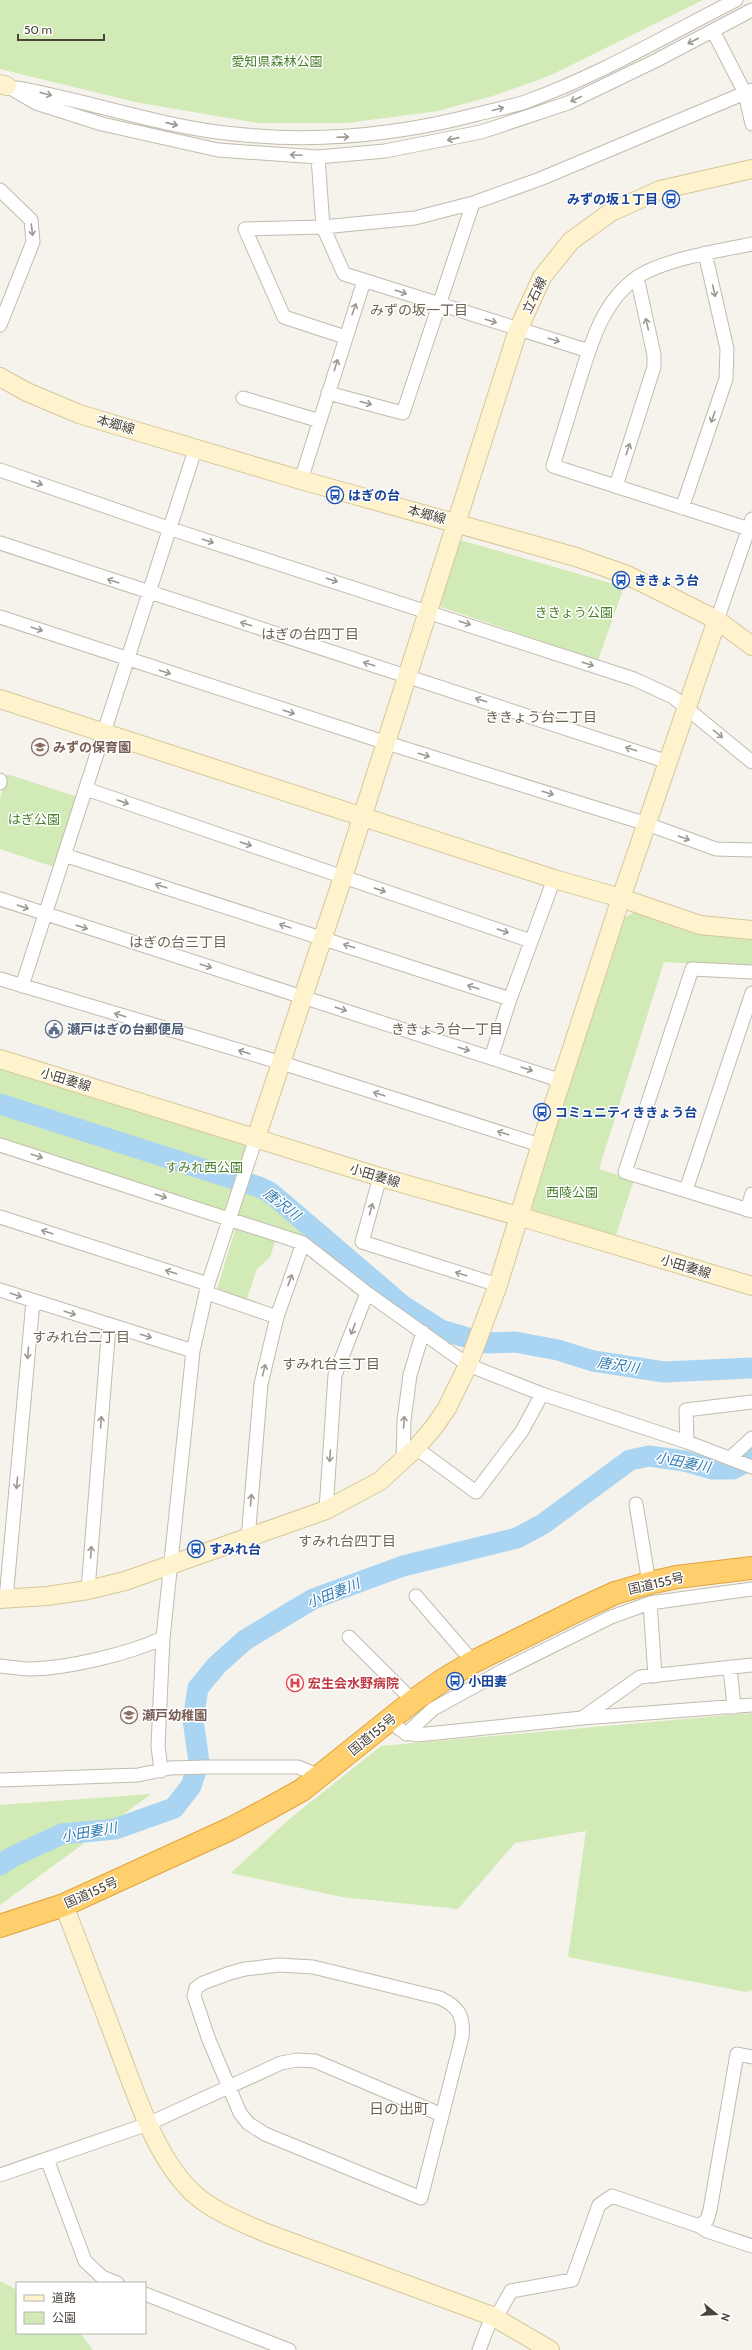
<svg xmlns="http://www.w3.org/2000/svg" width="752" height="2350" font-family="Cabin,'Noto Sans JP',sans-serif">
<rect width="100%" height="100%" fill="#f6f3ec"/>
<path fill="#d2eab5" d="M0 0H703L549 76 496 95 438 111 347 123H257L135 102 0 69Z
M460 540 624 587 598 660 438 606Z
M7 774 78 797 54 867 0 849V798Z
M635 912 752 936V967L664 962 599 1169 634 1180 614 1241 536 1217 531 1205 624 918Z
M0 1069 244 1141 248 1149 238 1184 266 1193 311 1231 307 1240 279 1230 270 1257 257 1269 246 1301 216 1292 239 1217 0 1139Z
M752 1713V1990L746 1992 568 1957 586 1831 515 1843 458 1909 342 1897 231 1873 287 1821 381 1746Z
M151 1794 0 1905V1805Z
M0 2281 17 2290V2333H80L93 2350H0Z"/>
<g fill="none" stroke-linecap="round" stroke-linejoin="round">
<path stroke="#a9d4f2" stroke-width="21" d="M0 1104 259 1187 271 1193 402 1305 441 1330 465 1337
M487 1343 515 1342 558 1350 593 1361 664 1372 752 1368
M0 1865 12 1857 62 1834 115 1829 174 1808 191 1786 199 1762 193 1720 198 1688 217 1665 245 1640 313 1599 403 1566 517 1538 543 1524 630 1460 649 1456 684 1461 712 1469H733L752 1459"/>
<g stroke="#c2bbae" stroke-width="15">
<path id="street" d="M713 31 745 93 752 124
M7 86 36 103 102 124 218 150 318 157 385 151 481 132 568 103 655 61 752 10
M17 88C90 101 161 127 235 134 317 143 398 135 478 114 493 110 510 107 525 102 598 76 667 35 736 0
M318 157 323 227 344 274 589 351
M0 190 31 220 33 242 0 325
M345 337 284 317 245 229 323 227 415 218 473 203 540 179 752 90
M328 393 403 413 473 203
M243 398 320 421
M0 470 171 529 634 679 673 697 752 762
M301 480 364 281
M616 486 654 367V355L637 277
M682 508 726 379 727 349 705 253
M749 529 553 466C561 440 569 414 577 388 590 348 600 304 636 278 661 260 721 250 752 244
M0 543 668 762
M0 617 387 743 647 824 716 849 752 850
M717 620 752 519
M0 780V783
M86 789 531 941
M64 855 510 999
M0 899 562 1081
M752 972 692 969 625 1172 752 1211
M0 979 282 1063 540 1145
M22 986 196 447
M491 1058 510 999 554 879
M0 1145 303 1243 367 1293 468 1365 542 1394 687 1442 752 1467
M380 1177 362 1242 498 1285
M686 1190 752 993
M747 1210 752 1194
M0 1217 208 1284
M0 1290 193 1351
M207 1293 277 1317
M687 1442 686 1410 752 1402
M416 1448 476 1492 522 1431 542 1394
M730 1458 752 1438
M403 1461 404 1420 410 1375 423 1332
M636 1504 649 1583
M326 1510 335 1375 367 1293
M248 1539 261 1384 277 1317 303 1243
M88 1590 109 1325
M416 1596 473 1662
M6 1599 33 1301
M650 1603 655 1676
M349 1637 413 1701
M0 1666C10 1667 21 1669 31 1669 69 1668 128 1654 163 1638
M730 1667 734 1707
M392 1718C397 1730 404 1733 417 1735L582 1718 752 1705
M582 1718 640 1677 752 1665
M406 1734 433 1709 504 1670 611 1617 650 1603 752 1589
M161 1771 158 1746 163 1638 193 1351 208 1284 256 1138
M0 1780 138 1775 170 1768 207 1767H298L320 1776
M279 1965 313 1967 440 1998C459 2007 464 2016 462 2037L421 2198 265 2134 248 2123 240 2113 209 2040 194 1996 196 1988 203 1983 230 1973 245 1969Z
M47 2159 85 2261 102 2277 117 2283
M0 2175 148 2124 281 2063 297 2060 315 2061 442 2115
M699 2226 707 2220 710 2210 737 2054 752 2057
M145 2294 289 2350
M496 2318 511 2291 572 2280 599 2205 612 2196 699 2226 707 2231 752 2246
M479 2350 492 2316"/>
</g>
<g stroke="#d6c79b" stroke-width="20">
<path id="secondary" d="M0 84 7 86
M0 377 27 392 79 414 301 480 576 557 627 575 717 620 752 646
M0 699 554 879 621 898 700 925 752 930
M0 1059 380 1177 518 1216 752 1286
M256 1138 343 877 518 330 542 277 571 241 611 212 660 190 752 169
M0 1599 47 1596 88 1590 125 1581 326 1510 380 1481 416 1448 434 1427 447 1408 468 1365 498 1285 546 1128 621 898 717 620
M64 1905C82 1953 101 2001 119 2050 137 2096 155 2156 192 2192 212 2211 241 2222 266 2233L492 2316 550 2350"/>
</g>
<g stroke="#e0a43c" stroke-width="24">
<path id="highway" d="M0 1926 64 1905 230 1829 268 1809 302 1790 413 1701 443 1680 473 1662 578 1610 615 1593 649 1583 677 1577 752 1568"/>
</g>
<use href="#street" stroke="#fff" stroke-width="13"/>
<use href="#secondary" stroke="#fff3cd" stroke-width="18"/>
<use href="#highway" stroke="#ffcf6e" stroke-width="22"/>
</g>
<defs><path id="oneway-shaft" d="M-6 0H5M1.5-3L5.5 0L1.5 3" fill="none" stroke-width="1.6" stroke-linecap="round" stroke-linejoin="round"/></defs>
<g stroke="#9c9892">
<use href="#oneway-shaft" transform="translate(693 41) rotate(153)"/>
<use href="#oneway-shaft" transform="translate(46 94) rotate(14)"/>
<use href="#oneway-shaft" transform="translate(576 99) rotate(155)"/>
<use href="#oneway-shaft" transform="translate(498 109) rotate(-15)"/>
<use href="#oneway-shaft" transform="translate(172 124) rotate(13)"/>
<use href="#oneway-shaft" transform="translate(343 137) rotate(-2)"/>
<use href="#oneway-shaft" transform="translate(453 139) rotate(167)"/>
<use href="#oneway-shaft" transform="translate(296 155) rotate(-177)"/>
<use href="#oneway-shaft" transform="translate(32 230) rotate(83)"/>
<use href="#oneway-shaft" transform="translate(714 291) rotate(77)"/>
<use href="#oneway-shaft" transform="translate(401 292) rotate(18)"/>
<use href="#oneway-shaft" transform="translate(354 309) rotate(-71)"/>
<use href="#oneway-shaft" transform="translate(491 321) rotate(17)"/>
<use href="#oneway-shaft" transform="translate(647 324) rotate(-103)"/>
<use href="#oneway-shaft" transform="translate(554 340) rotate(17)"/>
<use href="#oneway-shaft" transform="translate(336 365) rotate(-73)"/>
<use href="#oneway-shaft" transform="translate(366 403) rotate(15)"/>
<use href="#oneway-shaft" transform="translate(713 417) rotate(109)"/>
<use href="#oneway-shaft" transform="translate(628 449) rotate(-72)"/>
<use href="#oneway-shaft" transform="translate(37 483) rotate(19)"/>
<use href="#oneway-shaft" transform="translate(208 541) rotate(18)"/>
<use href="#oneway-shaft" transform="translate(332 580) rotate(18)"/>
<use href="#oneway-shaft" transform="translate(113 581) rotate(-162)"/>
<use href="#oneway-shaft" transform="translate(465 623) rotate(18)"/>
<use href="#oneway-shaft" transform="translate(246 624) rotate(-162)"/>
<use href="#oneway-shaft" transform="translate(37 629) rotate(18)"/>
<use href="#oneway-shaft" transform="translate(369 664) rotate(-162)"/>
<use href="#oneway-shaft" transform="translate(588 664) rotate(18)"/>
<use href="#oneway-shaft" transform="translate(165 672) rotate(18)"/>
<use href="#oneway-shaft" transform="translate(481 700) rotate(-162)"/>
<use href="#oneway-shaft" transform="translate(289 712) rotate(18)"/>
<use href="#oneway-shaft" transform="translate(718 734) rotate(39)"/>
<use href="#oneway-shaft" transform="translate(631 749) rotate(-162)"/>
<use href="#oneway-shaft" transform="translate(424 755) rotate(17)"/>
<use href="#oneway-shaft" transform="translate(548 793) rotate(17)"/>
<use href="#oneway-shaft" transform="translate(123 802) rotate(19)"/>
<use href="#oneway-shaft" transform="translate(684 838) rotate(20)"/>
<use href="#oneway-shaft" transform="translate(246 844) rotate(19)"/>
<use href="#oneway-shaft" transform="translate(161 886) rotate(-162)"/>
<use href="#oneway-shaft" transform="translate(380 890) rotate(19)"/>
<use href="#oneway-shaft" transform="translate(23 907) rotate(19)"/>
<use href="#oneway-shaft" transform="translate(285 926) rotate(-162)"/>
<use href="#oneway-shaft" transform="translate(82 927) rotate(18)"/>
<use href="#oneway-shaft" transform="translate(503 931) rotate(19)"/>
<use href="#oneway-shaft" transform="translate(349 946) rotate(-162)"/>
<use href="#oneway-shaft" transform="translate(206 966) rotate(18)"/>
<use href="#oneway-shaft" transform="translate(473 987) rotate(-162)"/>
<use href="#oneway-shaft" transform="translate(341 1009) rotate(18)"/>
<use href="#oneway-shaft" transform="translate(120 1015) rotate(-163)"/>
<use href="#oneway-shaft" transform="translate(464 1049) rotate(18)"/>
<use href="#oneway-shaft" transform="translate(244 1052) rotate(-163)"/>
<use href="#oneway-shaft" transform="translate(527 1069) rotate(18)"/>
<use href="#oneway-shaft" transform="translate(379 1094) rotate(-162)"/>
<use href="#oneway-shaft" transform="translate(503 1133) rotate(-162)"/>
<use href="#oneway-shaft" transform="translate(37 1156) rotate(18)"/>
<use href="#oneway-shaft" transform="translate(161 1196) rotate(18)"/>
<use href="#oneway-shaft" transform="translate(371 1209) rotate(-75)"/>
<use href="#oneway-shaft" transform="translate(47 1232) rotate(-162)"/>
<use href="#oneway-shaft" transform="translate(171 1272) rotate(-162)"/>
<use href="#oneway-shaft" transform="translate(461 1274) rotate(-162)"/>
<use href="#oneway-shaft" transform="translate(290 1280) rotate(-70)"/>
<use href="#oneway-shaft" transform="translate(16 1295) rotate(18)"/>
<use href="#oneway-shaft" transform="translate(70 1313) rotate(18)"/>
<use href="#oneway-shaft" transform="translate(353 1329) rotate(111)"/>
<use href="#oneway-shaft" transform="translate(146 1336) rotate(17)"/>
<use href="#oneway-shaft" transform="translate(28 1353) rotate(95)"/>
<use href="#oneway-shaft" transform="translate(264 1370) rotate(-76)"/>
<use href="#oneway-shaft" transform="translate(101 1422) rotate(-86)"/>
<use href="#oneway-shaft" transform="translate(404 1422) rotate(-86)"/>
<use href="#oneway-shaft" transform="translate(330 1456) rotate(94)"/>
<use href="#oneway-shaft" transform="translate(17 1483) rotate(95)"/>
<use href="#oneway-shaft" transform="translate(251 1500) rotate(-85)"/>
<use href="#oneway-shaft" transform="translate(91 1552) rotate(-86)"/>
</g>
<defs>
<g id="bus-ring" transform="scale(0.9)"><circle r="9.5" fill="#fff" stroke="#1a4fb4" stroke-width="1.5"/><path d="M-5-6H5V4H4V6H2V4H-2V6H-4V4H-5ZM-3.5-4V0h7V-4ZM-3.5 1.2v1.5H-2V1.2ZM2 1.2v1.5H3.5V1.2Z" fill="#1a4fb4"/></g>
<g id="school-ring" transform="scale(0.9)"><circle r="9.5" fill="#fff" stroke="#8d6e63" stroke-width="1.5"/><path d="M0-5L7-2L0 1L-7-2ZM-4 1L0 2.5L4 1V4Q0 6-4 4Z" fill="#8d6e63"/></g>
<g id="civic-ring" transform="scale(0.9)"><circle r="9.5" fill="#fff" stroke="#5c6f8a" stroke-width="1.5"/><path d="M-.6-6.5H3V-4.5H.6V-3L4-1V1h2V6H-6V1h2V-1L-.6-3ZM-1.2 2.5V6h2.4V2.5Z" fill="#5c6f8a"/></g>
<g id="hospital-ring" transform="scale(0.9)"><circle r="9.5" fill="#fff" stroke="#e0444e" stroke-width="1.5"/><path d="M-5-5h3v3.5h4V-5h3V5h-3V1.5h-4V5h-3Z" fill="#e0444e"/></g>
</defs>
<g fill-rule="evenodd">
<use href="#bus-ring" x="671" y="199"/>
<use href="#bus-ring" x="335" y="495"/>
<use href="#bus-ring" x="621" y="580"/>
<use href="#school-ring" x="40" y="747"/>
<use href="#civic-ring" x="54" y="1029"/>
<use href="#bus-ring" x="542" y="1112"/>
<use href="#bus-ring" x="196" y="1549"/>
<use href="#bus-ring" x="455" y="1681"/>
<use href="#hospital-ring" x="295" y="1683"/>
<use href="#school-ring" x="129" y="1715"/>
</g>
<g text-anchor="middle" dominant-baseline="central" stroke-width="3" stroke-linejoin="round" paint-order="stroke">
<g font-size="13" fill="#4a7f2a" stroke="#fff">
<text x="277" y="61">愛知県森林公園</text>
<text x="574" y="612">ききょう公園</text>
<text x="34" y="819">はぎ公園</text>
<text x="204" y="1167">すみれ西公園</text>
<text x="572" y="1192">西陵公園</text>
</g>
<g font-size="13" font-weight="bold" fill="#164399" stroke="#fff" text-anchor="start">
<text x="658" y="199" text-anchor="end">みずの坂１丁目</text>
<text x="348" y="495">はぎの台</text>
<text x="634" y="580">ききょう台</text>
<text x="555" y="1112">コミュニティききょう台</text>
<text x="209" y="1549">すみれ台</text>
<text x="468" y="1681">小田妻</text>
</g>
<g font-size="13" fill="#4b4439" stroke="#fff">
<text transform="translate(534 295) rotate(-64)">立石線</text>
<text transform="translate(116 424) rotate(16)">本郷線</text>
<text transform="translate(427 514) rotate(15)">本郷線</text>
<text transform="translate(66 1079) rotate(17)">小田妻線</text>
<text transform="translate(375 1175) rotate(17)">小田妻線</text>
<text transform="translate(686 1266) rotate(17)">小田妻線</text>
<text transform="translate(656 1583) rotate(-13)">国道155号</text>
<text transform="translate(372 1734) rotate(-39)">国道155号</text>
<text transform="translate(91 1892) rotate(-24)">国道155号</text>
</g>
<g font-size="13" font-weight="bold" fill="#785e54" stroke="#fff" text-anchor="start">
<text x="53" y="747">みずの保育園</text>
<text x="142" y="1715">瀬戸幼稚園</text>
</g>
<g font-size="13" font-weight="bold" fill="#4e5e75" stroke="#fff" text-anchor="start">
<text x="67" y="1029">瀬戸はぎの台郵便局</text>
</g>
<g font-size="13" font-weight="bold" fill="#be3a42" stroke="#fff" text-anchor="start">
<text x="308" y="1683">宏生会水野病院</text>
</g>
<g font-size="14" fill="#6e6250" stroke="#fff">
<text x="419" y="310">みずの坂一丁目</text>
<text x="310" y="634">はぎの台四丁目</text>
<text x="541" y="717">ききょう台二丁目</text>
<text x="178" y="942">はぎの台三丁目</text>
<text x="447" y="1029">ききょう台一丁目</text>
<text x="81" y="1337">すみれ台二丁目</text>
<text x="331" y="1364">すみれ台三丁目</text>
<text x="347" y="1541">すみれ台四丁目</text>
</g>
<g font-size="14" font-style="italic" fill="#2e7ab2" stroke="#fff">
<text transform="translate(282 1204) rotate(38)">唐沢川</text>
<text transform="translate(618 1365) rotate(9)">唐沢川</text>
<text transform="translate(683 1462) rotate(11)">小田妻川</text>
<text transform="translate(333 1593) rotate(-22)">小田妻川</text>
<text transform="translate(89 1832) rotate(-10)">小田妻川</text>
</g>
<g font-size="15" fill="#6e6250" stroke="#fff">
<text x="399" y="2109">日の出町</text>
</g>
</g>
<rect x="16" y="2282" width="130" height="52" fill="#ffffff" stroke="#b7b4b0"/>
<rect x="24" y="2295" width="20" height="6" fill="#fff3cd" stroke="#b7b4b0"/>
<text x="52" y="2302" font-size="12" fill="#4b4439">道路</text>
<rect x="24" y="2312" width="20" height="12" fill="#d2eab5" stroke="#b7b4b0"/>
<text x="52" y="2322" font-size="12" fill="#4b4439">公園</text>
<g transform="translate(716 2314) rotate(108)" stroke="#ffffff" stroke-width="3" paint-order="stroke">
<path d="M0-3L7 15L0 10L-7 15Z" fill="#4b4439"/>
<text y="-6" font-size="11" font-weight="bold" text-anchor="middle" fill="#4b4439">N</text>
</g>
<path d="M18 34v6h86v-6" fill="none" stroke="#4b4439" stroke-width="2"/>
<text x="24" y="34" font-size="12" fill="#4b4439" stroke="#ffffff" stroke-width="3" paint-order="stroke">50 m</text>
</svg>
